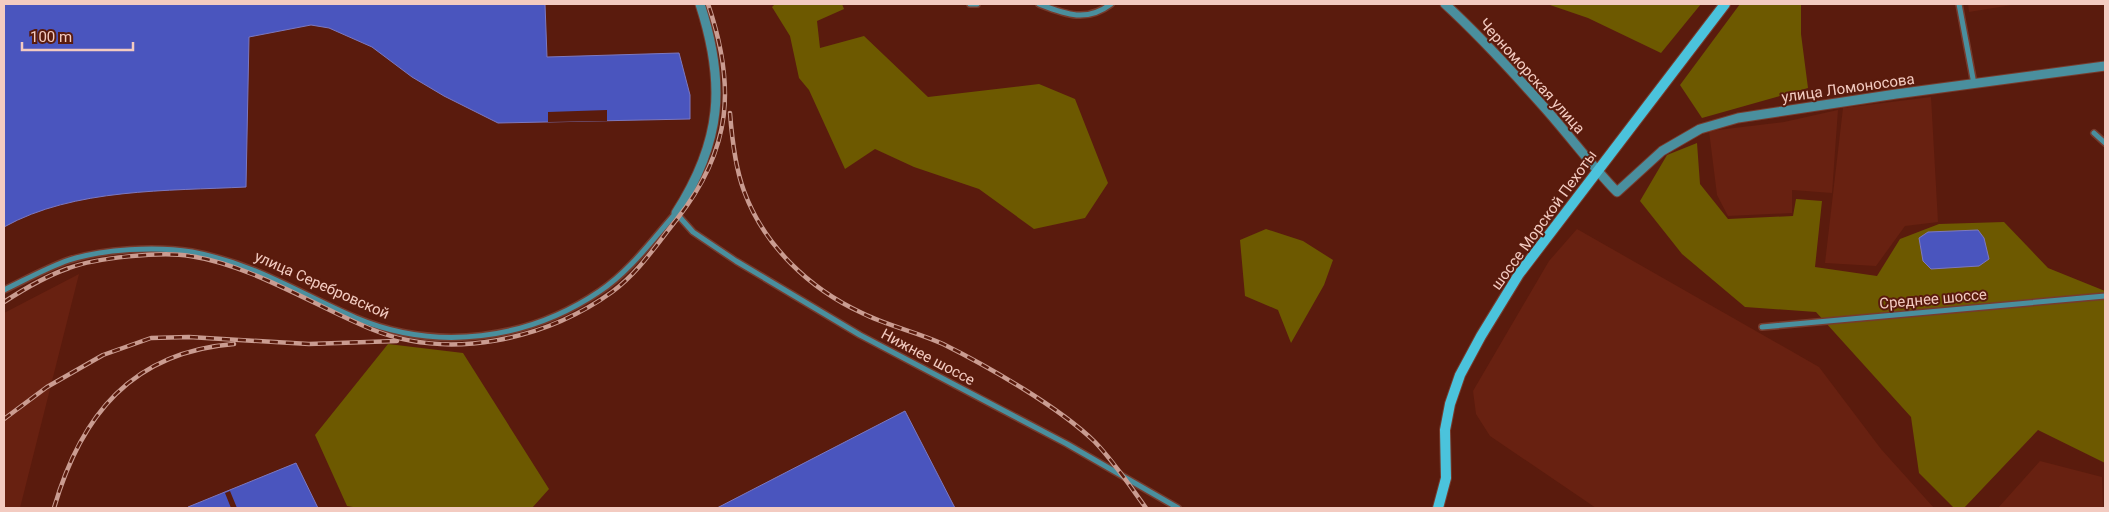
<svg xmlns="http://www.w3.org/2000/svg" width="2109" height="512" font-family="Roboto,sans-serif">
<rect width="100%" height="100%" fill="#5a1b0d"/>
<path fill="#682111" d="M1968 4H2018L1969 12Z
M1931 97 1938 222 1905 226 1876 266 1825 263 1843 108Z
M1838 110 1832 193 1792 190V213L1728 216 1717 195 1709 131 1784 122Z
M1577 229 1819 367 1881 449 1934 508H1596L1490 436 1476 414 1473 391 1549 261Z
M79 274 20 508H4V313Z
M2040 461 2102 477 2103 508H1998Z"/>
<path fill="#6d5900" d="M775 4H842L844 9 817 21 820 48 864 36 928 97 1039 84 1075 99 1108 183 1085 218 1034 229 979 189 914 167 875 149 845 169 809 90 799 78 790 36 772 7Z
M1501 4H1701L1661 53 1588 18 1550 5Z
M1740 4H1801V34L1808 88 1702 118 1680 85Z
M1697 143 1700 184 1728 219 1793 216 1796 199 1822 201 1815 267 1877 276 1900 239 1939 224 2004 222 2048 268 2105 291V463L2038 430 1964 508H1954L1919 473 1911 417 1816 312 1745 307 1682 254 1640 201 1667 155Z
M1266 229 1303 241 1333 260 1324 285 1291 343 1278 310 1245 296 1240 240Z
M388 344 463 353 549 489 532 508H359L347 506 315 435Z"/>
<path fill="#4a55be" stroke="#7d78bf" d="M4 4H545L547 57 679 53 690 95V119L498 123 444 96 412 77 372 47 329 28 311 25 249 37 246 187C168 191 74 188 4 227Z
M1978 230 1984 238 1989 259 1979 266 1931 269 1923 261 1919 238 1928 232Z
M905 411 955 508H717Z
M296 463 318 508H188V507Z"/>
<path fill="#5a1b0d" d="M607 110V121L548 122V112Z
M230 491 237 508H231L225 493Z"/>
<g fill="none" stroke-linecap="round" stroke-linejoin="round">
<g stroke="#763b2d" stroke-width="8">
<path id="minor" d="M970 4H977
M1039 4C1065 14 1086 23 1111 4
M1959 4 1974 84
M2094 133 2105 143
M4 290C25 280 46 268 69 260 103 249 156 246 192 252 256 264 298 293 356 318 437 352 528 340 600 291 629 272 653 239 676 213L693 232 736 261 860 335 1067 444 1178 508
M1762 327 2105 296"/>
</g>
<g stroke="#763b2d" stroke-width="11">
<path id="tertiary" d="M1445 4C1480 36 1512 71 1544 107 1569 135 1591 165 1617 192L1662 151 1700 129 1738 118 1896 94 2105 66
M676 213C722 141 726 84 700 4"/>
</g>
<g stroke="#763b2d" stroke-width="12">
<path id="secondary" d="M1438 508 1446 478 1445 430 1450 404 1460 375 1481 336 1519 274 1725 4"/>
</g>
<use href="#minor" stroke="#4a8f9e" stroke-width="5"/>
<use href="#tertiary" stroke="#4a8f9e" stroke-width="9"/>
<use href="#secondary" stroke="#4bc3dc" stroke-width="10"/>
<g stroke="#ca9c91" stroke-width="4.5">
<path id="rail" d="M730 113C732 139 735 167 744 191 764 246 810 289 862 313 888 326 917 332 943 344 989 367 1059 407 1095 442 1114 462 1130 486 1146 508
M4 302C24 289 46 276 69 268 95 258 162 251 190 256 251 265 313 305 371 329 449 361 545 340 612 292 639 272 656 245 677 219 732 149 736 86 708 4
M4 419 47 387 103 355 151 338 189 337 309 344 397 341
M54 508C81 415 132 352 234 344"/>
</g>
<use href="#rail" stroke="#5a1b0d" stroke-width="2.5" stroke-dasharray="8" stroke-linecap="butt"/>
</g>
<g text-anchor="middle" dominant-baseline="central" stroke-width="4" stroke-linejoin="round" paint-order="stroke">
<g font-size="15" fill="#f3cbc1" stroke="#5a1b0d">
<text transform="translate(1532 76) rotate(48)">Черноморская улица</text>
<text transform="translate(1848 88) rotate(-8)">улица Ломоносова</text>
<text transform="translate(1544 220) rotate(-54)">шоссе Морской Пехоты</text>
<text transform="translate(322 285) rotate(24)">улица Серебровской</text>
<text transform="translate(1933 299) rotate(-5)">Среднее шоссе</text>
<text transform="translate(928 357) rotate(28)">Нижнее шоссе</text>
</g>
</g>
<rect width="2109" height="512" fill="none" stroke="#f3cbc1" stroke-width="10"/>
<path d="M22 42v8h111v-8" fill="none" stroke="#f3cbc1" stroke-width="2.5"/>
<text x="30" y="42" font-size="15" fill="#f3cbc1" stroke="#5a1b0d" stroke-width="4" paint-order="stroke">100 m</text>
</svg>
